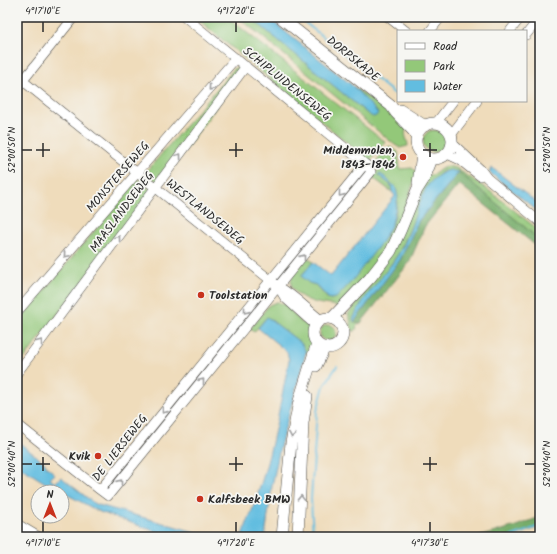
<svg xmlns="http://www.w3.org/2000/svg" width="557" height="554" font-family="Kalam,sans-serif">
<rect width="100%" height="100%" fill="#f6f6f2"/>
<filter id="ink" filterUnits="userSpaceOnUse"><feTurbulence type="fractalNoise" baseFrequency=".025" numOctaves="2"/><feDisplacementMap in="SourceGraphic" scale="8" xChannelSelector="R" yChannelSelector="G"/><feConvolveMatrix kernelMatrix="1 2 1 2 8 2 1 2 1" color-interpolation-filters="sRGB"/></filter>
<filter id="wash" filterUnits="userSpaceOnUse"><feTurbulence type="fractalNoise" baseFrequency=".012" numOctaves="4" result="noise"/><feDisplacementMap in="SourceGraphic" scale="16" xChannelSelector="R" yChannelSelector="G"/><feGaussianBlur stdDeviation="0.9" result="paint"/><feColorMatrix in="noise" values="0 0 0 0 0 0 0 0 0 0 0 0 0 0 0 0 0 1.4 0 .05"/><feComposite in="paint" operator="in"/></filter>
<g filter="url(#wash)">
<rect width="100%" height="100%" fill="#efdcbb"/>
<path fill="#93c879" stroke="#5f7a52" d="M195 17H227L385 142 384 144 370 161 368 160Z
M238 17H250L368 114 378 113 353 86 408 127C402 134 408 139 408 146L400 148 395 145Z
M239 67 242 71 160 185 146 172 234 69Z
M423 141a11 11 0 1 1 22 0a11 11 0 1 1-22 0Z
M389 146 398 152 400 169 412 168 417 172 397 231 376 265 339 307C331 304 325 305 317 303 306 300 287 292 292 277 295 270 303 263 307 257L313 262 302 275 309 283 316 285 327 298 331 299 336 298C349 284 361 268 373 253 380 244 388 234 392 224 397 213 398 199 396 188L379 175 391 185 392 192 372 177 379 169 376 165 379 162 377 160Z
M447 166 456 168 491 192 540 231V240L459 172 443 171 427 186 412 225 399 253 353 319 354 322 359 324 356 327 357 328 354 332C350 328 351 319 348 314L377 276 428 175H433L441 169Z
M138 179 152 191 17 368V323Z
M277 302 286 305 302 323 306 319C311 329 312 343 312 354L306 352 301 343 267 317 254 332 250 329 269 305Z
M320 333a8 8 0 1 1 16 0a8 8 0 1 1-16 0Z"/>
<path fill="#76ac69" stroke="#506c4a" d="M459 172 540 240V249L459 184 425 226 409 263 360 324 354 322 400 260 419 220Z
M540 517V527L513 537H478L516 526Z"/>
<path fill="#62bde0" stroke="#467486" d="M250 17H267L353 86 378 113 376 116 373 117 368 114Z
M492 168 540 205V213L489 172Z
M450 170 459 172 419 220 400 260 354 322 353 319C364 294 385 276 399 253 411 233 416 209 426 188 431 180 441 172 450 170Z
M380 174 385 177 396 188 398 197 392 224 381 243 352 281 336 298 329 299 316 285 309 283 302 277V275L313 262 331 276 395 196 392 192 391 185 378 175Z
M267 317 301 343 306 352 281 443 272 486 265 537H241C267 481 277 420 289 360L287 352 258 328Z
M17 441 45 463 47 467 55 474 50 479 55 483 61 477 95 504 213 537H172L100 512 47 484 17 465Z"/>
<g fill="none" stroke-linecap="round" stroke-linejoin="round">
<path stroke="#62bde0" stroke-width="2" d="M298 17 395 94
M313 537 311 499 317 411 324 386 337 366
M510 537 540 526"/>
</g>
</g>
<g filter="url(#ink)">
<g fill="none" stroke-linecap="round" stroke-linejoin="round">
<g stroke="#484641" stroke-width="10">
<path id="minor" d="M185 17 365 164 368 166 371 172 108 496 100 490 365 164
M388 17 406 31
M430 31 441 17
M510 31 521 17
M526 35 540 17
M23 81 279 287C294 295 307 309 321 320
M17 88 74 17
M436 123 453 101
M451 135 477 101
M452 143 481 170 487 178 540 222
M447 154 460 160 480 176
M279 288 285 298 315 325
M17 312 236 58
M17 373 246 66
M17 424 100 490"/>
</g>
<g stroke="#484641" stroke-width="12">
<path id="major" d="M280 17 391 106 396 113 417 135
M400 110 425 126
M416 141a18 18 0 1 1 36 0a18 18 0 1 1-36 0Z
M418 183 422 154
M332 318 370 278 391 251 401 229 417 190 424 179 432 159
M313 333a15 15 0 1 1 30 0a15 15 0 1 1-30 0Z
M316 366 325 347
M17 525 37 537
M17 535 20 537
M282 537 291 443 299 401 317 343
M298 537 303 423 307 396"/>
</g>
<use href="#minor" stroke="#fff" stroke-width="9"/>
<use href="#major" stroke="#fff" stroke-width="11"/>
</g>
<defs><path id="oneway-chevron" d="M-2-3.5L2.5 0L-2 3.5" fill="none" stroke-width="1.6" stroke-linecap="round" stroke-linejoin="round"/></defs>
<g stroke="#a0a0a0">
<use href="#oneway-chevron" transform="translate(211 88) rotate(131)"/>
<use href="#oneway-chevron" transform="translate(179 156) rotate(-53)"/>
<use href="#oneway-chevron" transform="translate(341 194) rotate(129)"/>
<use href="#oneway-chevron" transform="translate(118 238) rotate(-53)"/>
<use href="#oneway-chevron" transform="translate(66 255) rotate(131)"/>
<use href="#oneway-chevron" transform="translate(303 257) rotate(-51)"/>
<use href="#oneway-chevron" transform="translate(246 311) rotate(129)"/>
<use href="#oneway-chevron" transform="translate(40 342) rotate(-53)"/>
<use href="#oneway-chevron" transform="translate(202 381) rotate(-51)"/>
<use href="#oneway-chevron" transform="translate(164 411) rotate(129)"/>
<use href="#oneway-chevron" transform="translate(292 435) rotate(101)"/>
<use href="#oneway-chevron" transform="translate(120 482) rotate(-51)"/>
<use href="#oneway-chevron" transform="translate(301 498) rotate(-88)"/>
</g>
</g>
<path fill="none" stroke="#2b2b2b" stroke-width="1.5" d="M43 22V32M236 22V32M43 143V157M236 143V157M430 143V157M22 150H32M36 150H50M229 150H243M423 150H437M525 150H535M43 457V471M236 457V471M430 457V471M22 464H32M36 464H50M229 464H243M423 464H437M525 464H535M43 522V532M236 522V532M430 522V532"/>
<g fill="#c8321e" stroke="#f6f6f2" stroke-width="1.5">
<circle cx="403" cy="157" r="4"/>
<circle cx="201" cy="295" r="4"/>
<circle cx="98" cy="456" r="4"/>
<circle cx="200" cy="499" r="4"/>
</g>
<g text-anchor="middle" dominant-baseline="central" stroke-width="3.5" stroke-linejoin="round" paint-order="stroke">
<g font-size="12" fill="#2b2b2b" stroke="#f6f6f2">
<text transform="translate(353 59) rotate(39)">DORPSKADE</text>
<text transform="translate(287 84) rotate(39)">SCHIPLUIDENSEWEG</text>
<text transform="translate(118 177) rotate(-49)">MONSTERSEWEG</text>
<text transform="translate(122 212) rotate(-53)">MAASLANDSEWEG</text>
<text transform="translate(205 212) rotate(39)">WESTLANDSEWEG</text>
<text transform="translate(120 448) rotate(-52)">DE LIERSEWEG</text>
</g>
<g font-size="12" font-weight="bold" fill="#2b2b2b" stroke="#f6f6f2" text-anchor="end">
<text x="395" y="150">Middenmolen,<tspan x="395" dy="14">1843-1846</tspan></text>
<text x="209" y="295" text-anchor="start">Toolstation</text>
<text x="90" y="456">Kvik</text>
<text x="208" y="499" text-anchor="start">Kalfsbeek BMW</text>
</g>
</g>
<rect width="557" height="554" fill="none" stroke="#f6f6f2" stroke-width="44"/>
<rect x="397" y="30" width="130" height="72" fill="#f6f6f2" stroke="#a5a5a2"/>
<rect x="405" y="43" width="20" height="6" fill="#ffffff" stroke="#a5a5a2"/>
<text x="433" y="50" font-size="12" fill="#2b2b2b">Road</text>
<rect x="405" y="60" width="20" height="12" fill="#93c879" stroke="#a5a5a2"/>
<text x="433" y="70" font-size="12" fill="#2b2b2b">Park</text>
<rect x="405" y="80" width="20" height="12" fill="#62bde0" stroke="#a5a5a2"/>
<text x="433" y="90" font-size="12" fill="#2b2b2b">Water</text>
<g transform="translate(50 504)"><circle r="19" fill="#f6f6f2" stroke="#a5a5a2"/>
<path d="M0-3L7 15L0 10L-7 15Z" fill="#c8321e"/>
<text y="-6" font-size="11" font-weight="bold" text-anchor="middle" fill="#2b2b2b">N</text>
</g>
<rect x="22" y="22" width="513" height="510" fill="none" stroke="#2b2b2b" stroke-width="1.5"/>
<g font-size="10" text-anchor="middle" fill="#2b2b2b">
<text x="43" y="14">4°17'10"E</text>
<text x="236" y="14">4°17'20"E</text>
<text transform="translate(11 150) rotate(-90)" y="4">52°00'50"N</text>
<text transform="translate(546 150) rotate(-90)" y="4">52°00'50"N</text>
<text transform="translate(11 464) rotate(-90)" y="4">52°00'40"N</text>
<text transform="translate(546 464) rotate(-90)" y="4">52°00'40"N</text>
<text x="43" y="546">4°17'10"E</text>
<text x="236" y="546">4°17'20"E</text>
<text x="430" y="546">4°17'30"E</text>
</g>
</svg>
